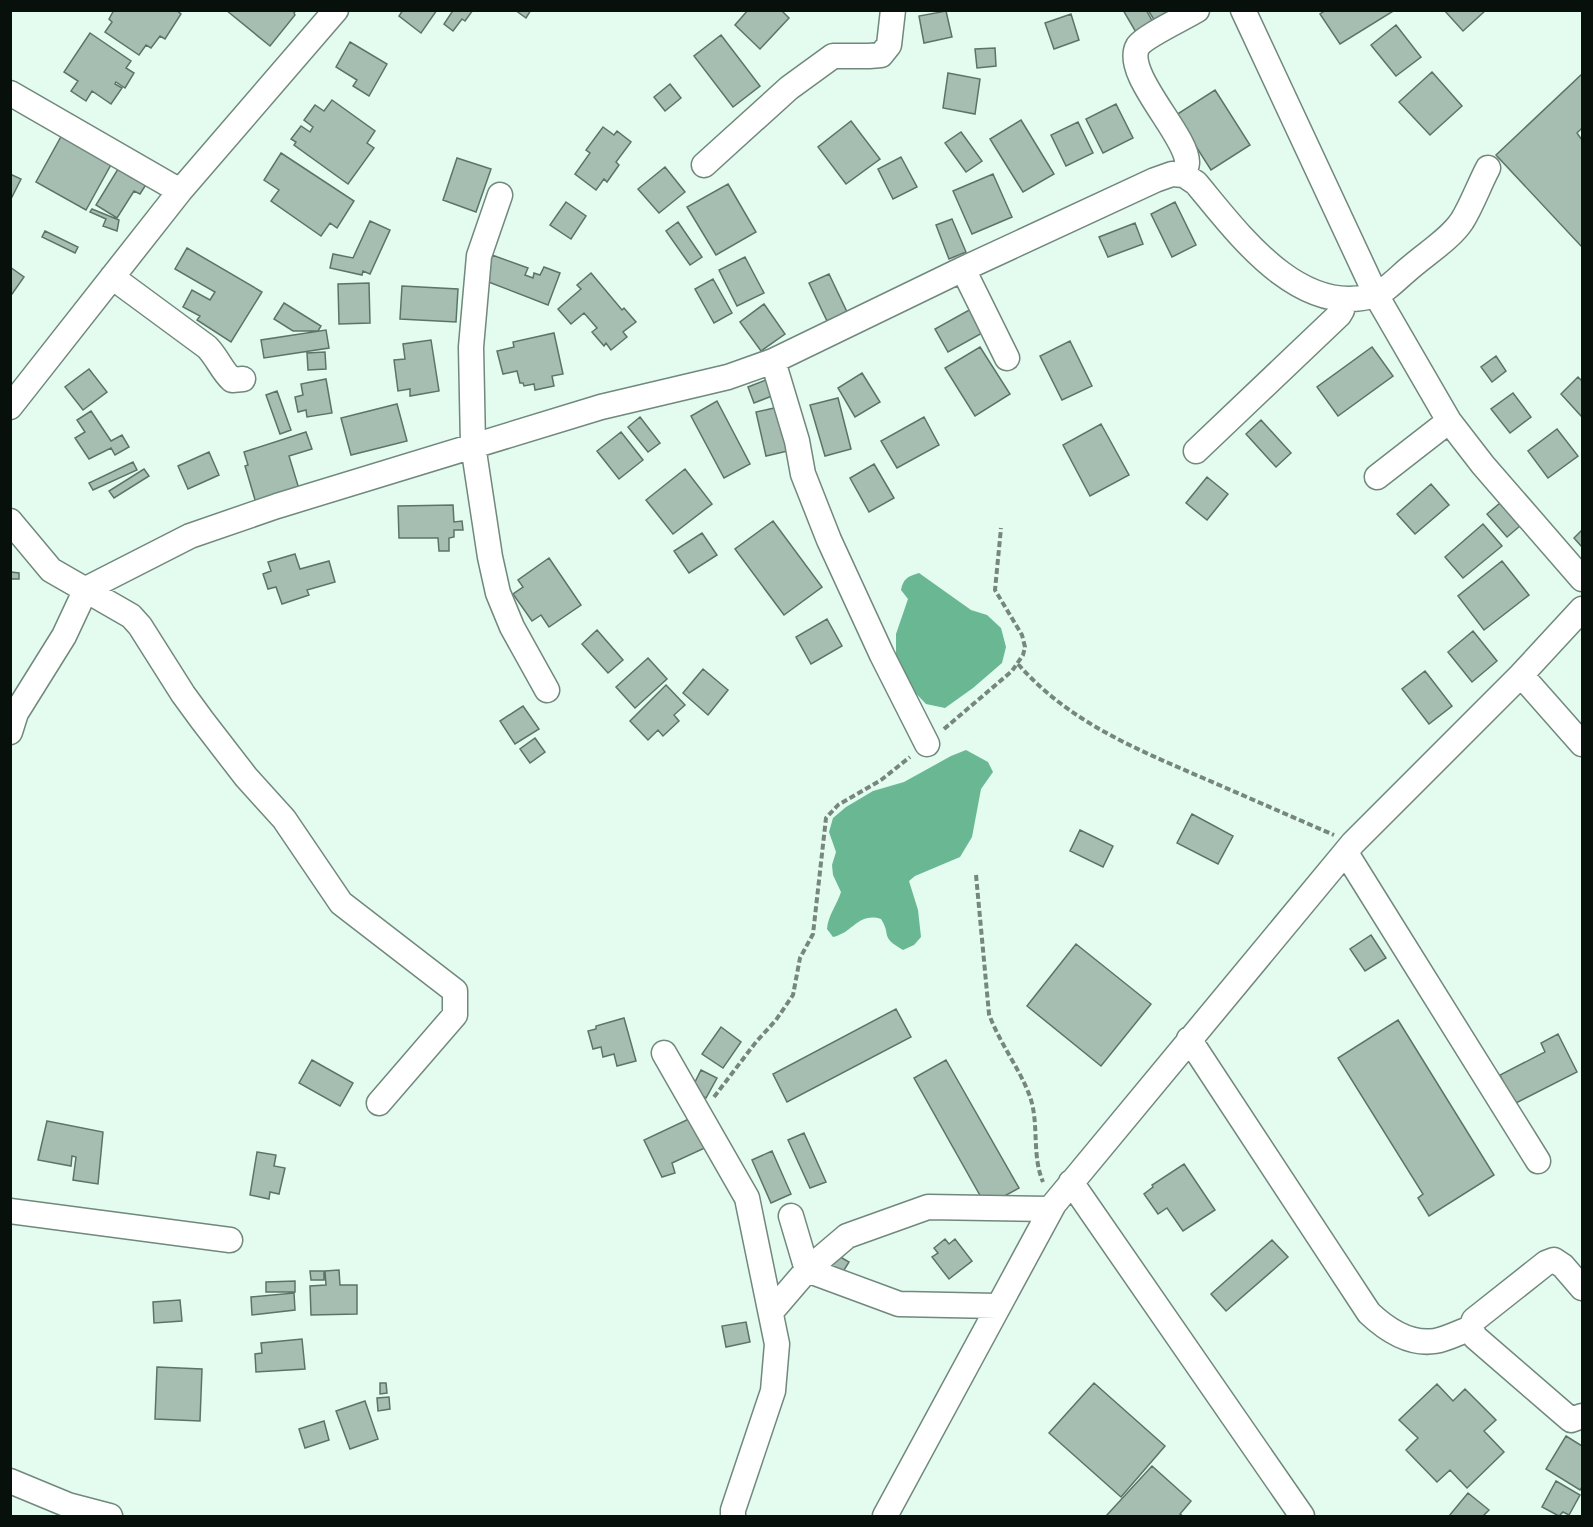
<svg xmlns="http://www.w3.org/2000/svg" width="1593" height="1527" font-family="Merriweather,serif">
<rect width="100%" height="100%" fill="#e3fcef"/>
<path fill="#69b793" d="M919 573 971 610 987 615 1001 628 1006 647 1002 663 973 688 945 708 926 704 906 683 896 659V634L908 599 901 590C903 579 908 576 919 573Z
M966 750 988 762 993 772 981 789 972 837 960 857 915 876 909 881 918 910 921 937 914 945 903 950C879 936 892 936 881 919 858 912 853 933 833 937L827 929C828 915 837 905 841 892L833 875 832 865 836 852 829 832 833 818 846 807 873 791 904 782 951 756Z"/>
<path fill="#a6beb1" stroke="#5d7368" stroke-width="1.5" d="M114 10H176L181 14 165 39 160 36 151 48 146 45 139 55 105 32 112 22 109 19Z
M226 10H296L294 13 295 15 270 46Z
M403 10H437L421 33 399 16Z
M450 10H473L465 21 462 19 453 31 444 24 452 12Z
M515 10H531L526 18Z
M748 10H781L789 18 760 49 735 25Z
M1123 10H1146L1154 24 1137 34Z
M1148 10H1186L1158 26Z
M1326 10H1395L1340 44 1320 14Z
M1444 10H1486L1463 31Z
M946 11 952 37 924 43 919 16Z
M1071 14 1079 40 1054 49 1045 23Z
M1396 25 1421 57 1396 76 1371 45Z
M90 33 131 61 126 68 134 73 125 88 116 82 115 84 122 88 111 104 92 91 86 101 71 91 78 81 64 72Z
M721 35 760 86 733 107 694 56Z
M350 42 387 64 369 96 353 86 357 80 336 67Z
M995 48 996 66 977 68 975 49Z
M1432 72 1462 106 1430 135 1399 102Z
M948 73 980 79 975 114 943 108Z
M1582 74V128L1577 133 1582 140V245L1581 246 1496 155Z
M670 84 681 98 665 111 654 97Z
M1215 90 1250 145 1211 170 1176 115Z
M332 100 375 131 367 143 374 148 348 184 294 145 296 142 291 139 301 126 310 132 313 127 304 120 315 105 324 111Z
M1116 104 1133 138 1103 153 1086 119Z
M1021 120 1054 174 1023 192 990 139Z
M851 121 880 159 846 184 818 147Z
M1078 122 1093 153 1066 166 1051 135Z
M603 127 614 135 617 131 631 142 616 162 619 165 607 182 604 179 596 190 575 174 590 153 586 150Z
M961 132 982 161 966 172 945 143Z
M63 133 113 161 86 210 36 182Z
M281 153 354 201 337 228 330 223 321 236 271 201 279 190 264 180Z
M901 157 917 187 893 199 878 169Z
M457 158 491 169 476 212 443 200Z
M665 167 685 192 659 213 638 189Z
M118 169 132 178 134 175 147 183 140 194 134 191 117 218 96 205Z
M10 174 21 179 10 201Z
M993 174 1012 217 972 234 953 191Z
M728 184 756 232 716 255 687 207Z
M566 202 586 216 571 239 550 225Z
M1175 202 1196 245 1172 257 1151 214Z
M92 209 119 220 117 231 103 226 106 219 90 212Z
M952 219 966 252 949 259 936 225Z
M370 221 390 230 370 274 363 271 362 275 330 268 333 254 353 258Z
M678 222 702 257 690 265 666 231Z
M1135 223 1143 244 1108 257 1099 237Z
M45 231 78 247 75 253 42 237Z
M187 248 262 292 231 342 197 320 200 316 183 307 192 290 210 300 215 292 175 269Z
M492 255 528 268 525 275 533 278 534 273 540 275 544 267 560 273 548 305 486 281 487 270Z
M745 257 764 293 737 306 719 270Z
M10 267 24 277 12 294 10 293Z
M591 273 622 310 624 308 636 322 623 332 627 337 611 350 606 343 604 346 592 332 597 328 584 313 571 324 558 309 581 289 577 285Z
M829 274 847 312 827 321 809 283Z
M713 279 732 313 714 323 695 289Z
M369 283 370 323 339 324 338 284Z
M402 286 458 289 456 322 400 319Z
M284 303 321 326 318 331H293L274 319Z
M764 304 785 334 761 351 740 322Z
M971 309 984 332 948 352 935 329Z
M326 330 329 348 264 358 261 340Z
M554 333 563 374 552 376 554 386 535 390 534 384 524 386 523 383H520L517 371 503 374 497 351 514 347 513 342Z
M431 340 439 391 410 396V389L398 391 394 360 405 359 403 344Z
M1070 341 1092 386 1062 400 1040 356Z
M980 347 1010 394 975 416 945 368Z
M1372 347 1393 376 1338 416 1317 387Z
M325 352 326 369 308 370 307 353Z
M1496 356 1506 371 1492 382 1481 367Z
M89 369 107 392 83 410 65 387Z
M862 373 880 402 855 417 838 388Z
M1578 377 1582 381V417L1561 394Z
M771 378 777 394 754 403 748 387Z
M326 379 332 413 307 417 306 410 298 412 295 397 303 395 301 384Z
M277 391 291 430 280 434 266 395Z
M1513 393 1531 417 1510 433 1491 409Z
M838 398 851 449 825 456 810 405Z
M717 401 750 464 724 478 691 416Z
M397 404 407 441 351 455 341 418Z
M783 406 792 450 766 456 756 412Z
M91 411 111 441 122 435 129 447 115 455 111 448 89 459 75 438 85 432 77 420Z
M640 417 660 443 648 452 628 427Z
M924 417 939 445 897 468 881 441Z
M1261 420 1291 453 1276 467 1246 434Z
M1101 424 1129 475 1090 496 1063 445Z
M1557 429 1578 456 1548 478 1528 451Z
M306 432 312 449 289 456 299 489 256 503 245 466 248 465 244 452Z
M621 432 643 460 619 479 597 451Z
M209 452 219 475 188 489 178 466Z
M133 462 137 470 93 490 89 483Z
M874 464 894 498 869 512 850 478Z
M144 469 149 476 114 498 109 491Z
M685 469 712 504 673 534 646 500Z
M1207 477 1228 494 1207 520 1186 503Z
M1431 484 1449 505 1415 534 1397 514Z
M1500 503 1520 526 1507 537 1487 514Z
M453 505 454 522 462 521 463 530H454V537L449 538V551H439L438 538H399L398 506Z
M773 521 822 587 784 615 735 549Z
M1483 524 1502 546 1463 578 1445 557Z
M1582 530V547L1574 538Z
M702 533 717 555 689 573 674 551Z
M295 554 300 569 329 561 335 582 307 590 309 595 282 604 276 587 268 589 263 574 271 571 268 562Z
M549 558 581 605 549 627 541 615 532 621 513 594 523 587 518 580Z
M1502 561 1529 595 1484 630 1458 596Z
M11 572 19 573V579H11Z
M827 619 842 646 811 664 796 637Z
M597 630 623 660 608 673 582 644Z
M1473 631 1497 661 1472 682 1448 652Z
M648 658 667 679 635 708 616 687Z
M703 669 728 690 708 715 683 693Z
M1425 671 1452 706 1429 724 1402 689Z
M666 685 685 705 674 715 679 721 663 736 658 730 648 740 630 721Z
M523 706 539 729 515 744 500 721Z
M535 738 545 752 530 763 520 749Z
M1192 814 1233 836 1218 864 1177 843Z
M1080 830 1113 846 1103 867 1070 851Z
M1371 935 1386 958 1365 971 1350 949Z
M1076 944 1151 1004 1101 1066 1027 1006Z
M896 1009 911 1037 787 1102 773 1074Z
M624 1018 636 1061 617 1066 614 1054 603 1057 601 1047 593 1049 588 1031 596 1029V1026Z
M1398 1020 1494 1175 1429 1216 1418 1198 1423 1194 1338 1058Z
M721 1027 741 1042 723 1068 702 1054Z
M1558 1034 1577 1072 1514 1104 1500 1075 1545 1052 1541 1043Z
M312 1060 353 1083 340 1106 299 1083Z
M946 1060 1019 1188 986 1206 914 1078Z
M701 1070 717 1078 706 1098 691 1090Z
M693 1117 707 1147 672 1163 675 1173 662 1177 644 1140Z
M47 1121 103 1132 98 1184 73 1180 76 1157 72 1156 71 1166 38 1160Z
M804 1133 826 1182 810 1188 788 1140Z
M772 1151 791 1194 771 1203 752 1160Z
M257 1152 276 1155 274 1166 285 1168 279 1194 270 1192 269 1199 250 1195Z
M1184 1164 1215 1210 1183 1231 1167 1208 1158 1214 1144 1194 1153 1187 1152 1185Z
M945 1239 949 1244 955 1239 972 1261 949 1279 932 1257 938 1253 934 1248Z
M1272 1240 1288 1257 1226 1311 1211 1294Z
M837 1255 849 1262 841 1275 829 1268Z
M339 1270 340 1285H357V1314L311 1315 310 1286 326 1285 325 1271Z
M310 1271H324V1280H311Z
M295 1281V1292H266V1282Z
M294 1293 295 1310 252 1315 251 1297Z
M180 1300 182 1321 154 1323 153 1302Z
M746 1322 750 1342 726 1347 722 1326Z
M302 1339 305 1369 256 1372 255 1354 262 1353 261 1343Z
M157 1367 202 1369 200 1421 155 1419Z
M380 1383H386L387 1393 380 1394Z
M1094 1383 1165 1446 1121 1497 1049 1433Z
M1437 1384 1453 1401 1465 1389 1496 1420 1484 1431 1504 1452 1467 1488 1450 1470 1437 1482 1406 1450 1418 1438 1399 1420Z
M389 1397 390 1409 378 1411 377 1398Z
M365 1401 378 1439 350 1449 336 1411Z
M324 1421 329 1440 305 1448 299 1429Z
M1566 1436 1582 1446V1487L1580 1490 1546 1469Z
M1152 1466 1191 1501 1180 1514 1183 1516H1106Z
M1556 1481 1580 1495 1569 1515 1563 1512 1559 1516 1542 1507Z
M1468 1493 1489 1510 1483 1516H1449Z"/>
<g fill="none" stroke-linecap="round" stroke-linejoin="round">
<g stroke="#71887c" stroke-width="27">
<path id="minor" d="M1243 10 1376 295 1449 421 1483 465 1582 579
M10 93 180 191
M704 165 789 88 833 56H869L881 55 889 45 893 10
M1184 175 1196 183C1237 232 1299 319 1375 295 1385 292 1402 274 1411 267 1427 253 1450 239 1462 221 1472 205 1479 185 1488 168
M500 195 479 256 471 347 473 445 490 557 498 593 512 627 547 690
M963 269 1007 358
M112 277 207 347C217 357 222 371 232 380L243 379
M773 361 797 441 803 474 829 540 882 655 927 744
M10 407 180 191 336 10
M1196 451 1339 315 1342 310 1341 299
M1377 477 1449 421
M10 521 51 570 131 616 140 626 183 694 202 720 246 777 284 819 341 903 455 991V1015L379 1103
M1521 675 1582 744
M10 732 16 713 64 636 86 589 190 536 277 506 601 407 728 377 773 361 963 269 1155 180 1172 174 1184 175C1185 171 1187 166 1187 162 1187 135 1122 73 1138 46 1145 36 1184 18 1197 10
M1346 853 1538 1161
M1189 1039 1369 1313C1387 1330 1409 1345 1435 1341 1447 1339 1460 1332 1471 1328
M664 1053 747 1198 777 1344 773 1391 733 1510V1516
M1071 1182 1302 1516
M10 1211 230 1240
M791 1216 807 1270 899 1304 997 1306
M1582 1288 1563 1266 1554 1260 1546 1263 1474 1320 1471 1328 1475 1337 1564 1414 1571 1420 1582 1416
M771 1312 807 1270 847 1236 928 1207 1050 1209
M10 1481 68 1505 110 1516
M885 1516 1054 1204 1353 843 1521 675 1582 609"/>
</g>
<path stroke="#77877f" stroke-width="4" stroke-dasharray="6 3" stroke-linecap="butt" d="M1018 664C1069 722 1134 748 1203 778 1247 797 1290 816 1334 835
M944 729 1012 671 1023 655 1025 647 1022 635 995 590 1001 528
M976 875 989 1014C999 1042 1018 1066 1029 1094 1040 1122 1031 1154 1043 1182
M714 1097 756 1042 776 1020 793 995 800 958 813 934 826 818 838 805 881 780 910 757"/>
<use href="#minor" stroke="#fff" stroke-width="24"/>
</g>
<rect width="1593" height="1527" fill="none" stroke="#08100c" stroke-width="24"/>
</svg>
